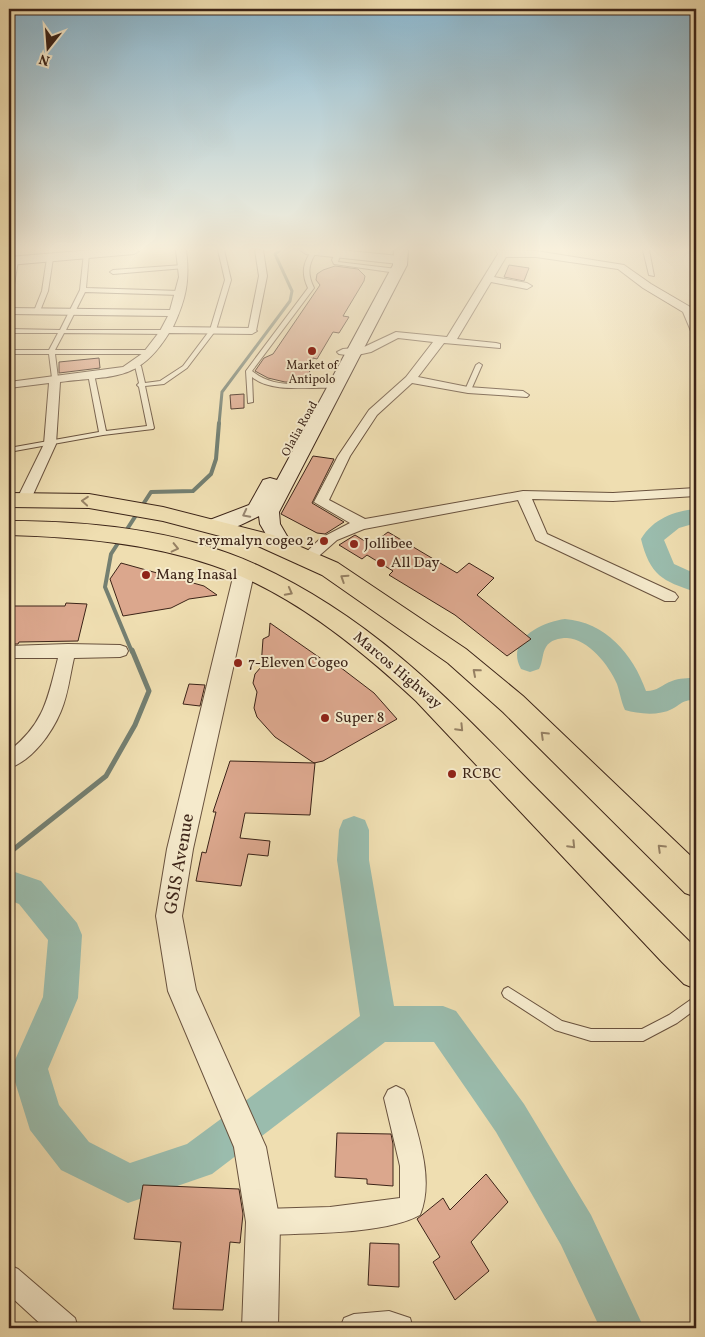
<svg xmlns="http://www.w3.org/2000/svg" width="705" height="1337" font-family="Vollkorn,serif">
<rect width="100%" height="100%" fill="#efdeb1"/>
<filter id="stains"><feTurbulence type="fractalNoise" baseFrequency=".004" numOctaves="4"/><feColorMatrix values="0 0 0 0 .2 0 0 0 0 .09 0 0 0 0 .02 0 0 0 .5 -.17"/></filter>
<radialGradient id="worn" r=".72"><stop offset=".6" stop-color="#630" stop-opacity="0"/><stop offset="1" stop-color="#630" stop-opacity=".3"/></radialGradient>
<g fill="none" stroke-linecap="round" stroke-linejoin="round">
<path stroke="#747f71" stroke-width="3" d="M219 424 222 392 290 301 292 291 275 254 280 250"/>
<path stroke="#747f71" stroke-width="4" d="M132 652 105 587 111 554 151 492 193 491 211 474 216 459 219 423"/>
<path stroke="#747f71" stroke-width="5" d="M9 853 106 776 135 725 149 691 132 650"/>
<path fill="#9abcad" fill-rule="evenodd" d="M696 509V523L679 528 664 540 674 564 696 574V592C662 581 650 575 641 539 653 519 674 511 696 509Z
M565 619C605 622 633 654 646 691 658 691 661 685 672 681 679 678 688 678 696 678V700C682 700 683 703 672 709 659 716 638 714 625 710 621 701 620 693 617 684 609 665 588 639 567 638 559 638 550 640 546 647 542 653 543 662 539 669L530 672 521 669C505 640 541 622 565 619Z
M354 816 365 820 369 830V860L394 1006H443L456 1011 524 1104 591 1215 644 1328H600L561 1245 496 1132 434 1042H385L212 1174 128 1203 61 1170 30 1130 11 1069 43 997 48 940 19 904 9 900V870L41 881 77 923 82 935 78 998 48 1069 59 1105 89 1142 130 1163 187 1144 360 1016 337 860 339 830 343 820Z"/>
</g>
<path fill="#dba78d" stroke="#3c2418" d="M509 265 529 268 524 281 504 277Z
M335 266 358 269 365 276 364 281 343 316 349 317 339 333 333 332 317 359 313 358 309 374 295 382H285L268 378 255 371 264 358 273 354 320 285 316 280 317 274 323 270Z
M99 358 100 368 59 373V362Z
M244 394V408L231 409 230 395Z
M313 456 334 459 312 503 344 522 325 534 317 533 281 514Z
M388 532 457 573 469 563 494 578 477 595 531 639 507 656 455 615 389 575 393 571 367 555 362 559 339 545 355 535 371 545Z
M121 563 204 586 217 595 189 599 171 608 123 616 110 579Z
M66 603 87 604 78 641 19 642 18 644H9V606H65Z
M270 623 333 667 336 664 374 693 397 719 323 761 314 763 275 737 257 717 254 708 257 692 253 683 255 674 261 667 263 639 269 636Z
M189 684 205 685 200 706 183 704Z
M230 761 315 763 310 815 245 813 240 838 270 841 268 856 248 854 241 886 196 881 202 852 206 853 216 812H213Z
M337 1133 391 1134 393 1144V1186L367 1184V1179L335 1177Z
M486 1174 508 1202 471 1242 489 1271 455 1300 433 1262 440 1257 417 1219 443 1198 450 1210Z
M143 1185 239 1189 243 1214 240 1243 230 1242 223 1310 173 1309 181 1242 134 1239Z
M370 1243 399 1244V1287L368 1285Z"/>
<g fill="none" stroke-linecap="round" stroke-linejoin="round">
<g stroke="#69523e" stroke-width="2">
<path id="service" d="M218 250H224L231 280 216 330 187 368 164 384 145 386 154 428 153 429 103 435 9 452V448L99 432 88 374 91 372 94 374 106 431 147 426 139 387 137 385 139 383 135 366 138 364 141 366 145 383 160 381 183 366 210 330 225 280Z
M312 250 317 251C308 264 307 274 314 288L252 371C272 388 296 384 320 383 326 383 334 383 339 386L336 388C311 386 272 394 252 377L253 402 248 403 246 371 308 288C301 273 303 263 312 250Z
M643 250H649L654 276 649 275Z
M338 251 341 253 338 262 397 269 400 271 397 273 334 264 332 260 335 253Z
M84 253 89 254 86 288 180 291 183 293 180 295 85 292 66 330H166L169 332 166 334 64 333 55 350H149L152 352 149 354H55L58 378 55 380 52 378 49 354H9V350H49L58 333H9V329L60 330 80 290Z
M50 256 53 258 48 291 40 311 35 312 34 311 42 291 47 258Z
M15 259 18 261 12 296 9 298V282L12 261Z
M183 265 186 267 185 268 113 274 110 272 113 270Z
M479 363 482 365 471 390 466 391 465 390 476 365Z
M508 987 562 1021 591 1029H642L669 1015 696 996V1009L677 1023 643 1041H591L555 1030 504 997 502 993 504 989Z"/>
</g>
<g stroke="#69523e" stroke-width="2">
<path id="pedestrian" d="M255 250H263L267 276 256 331 252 333 248 331 259 276Z"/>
</g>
<g stroke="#69523e" stroke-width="2">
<path id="minor" d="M176 250H186C190 281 186 299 173 327L252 328 257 331 252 334 169 333C138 383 113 375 60 382L56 444 31 499 24 503 19 502 17 499 44 444 49 383 9 388V382L123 367 143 353 160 331 168 316 9 314V308L170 310 179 277Z
M496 250 536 251 624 265 651 284 692 308 696 318V334L691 331 683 312 643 288 618 269 536 257H506L494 277 527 283 532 286 527 289 491 282 457 339 496 343 500 344V348L444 343 418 377 468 387 523 391 529 395 527 397 468 393 412 383 377 415 350 456 329 500 365 519 523 491 613 493 696 488V496L613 501 532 499 547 534 675 593 678 597 675 601H665L536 540 518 500 364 529 337 540 312 562H302L300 558 321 538 350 523 314 502 338 456 369 410 406 377 433 342 398 338 371 352 353 356 339 354 337 352 343 349 364 347 396 332 447 337 498 254Z
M68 644 120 645 126 647 128 651 126 655 120 657 74 658C70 675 68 695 61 711 52 733 32 761 9 768V751C44 724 48 698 58 658H9V646Z
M396 1086 404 1090 408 1098C417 1134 435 1178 420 1215 384 1235 305 1233 263 1235L254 1231 250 1222 254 1213 263 1209 330 1207 400 1198V1166L384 1098 388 1090Z
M9 1265 18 1269 75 1318 78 1328H45L9 1295Z
M389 1311 410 1318 413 1328H340L344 1318 354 1314Z"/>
</g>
<g stroke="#69523e" stroke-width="2">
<path id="tertiary" d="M92 250H140L134 254 9 265V257Z
M300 250H340L399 256 405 260 399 264 306 254Z
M245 562 252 564 255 569 193 849 182 916 196 990 266 1147 280 1222 278 1328H242L246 1222 234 1147 168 991 156 916 167 849 235 569 238 564Z"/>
</g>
<g stroke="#3c2418" stroke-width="2">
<path id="secondary" d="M394 250H408L407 265 279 512 280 524 294 548 291 553 284 555 277 553 260 524 259 516C245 523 223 535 207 531L204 526 207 521 249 505 263 480 270 478 277 480 393 265Z"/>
</g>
<g stroke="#3c2418" stroke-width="2">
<path id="primary" d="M9 493 89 494 163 507 273 535 338 563 466 649 523 696 696 861V897L685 893 503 712 448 663 322 575 258 546 163 521 89 508 9 507Z
M9 521C91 521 181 530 257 565 370 617 444 694 529 781 585 837 640 893 696 948V989L684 984 662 962 416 701C357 646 289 591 212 565 147 543 77 537 9 535Z"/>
</g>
<use href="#service" fill="#f5eacc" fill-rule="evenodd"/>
<use href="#pedestrian" fill="#f5eacc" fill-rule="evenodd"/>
<use href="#minor" fill="#f5eacc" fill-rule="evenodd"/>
<use href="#tertiary" fill="#f5eacc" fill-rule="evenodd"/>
<use href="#secondary" fill="#f5eacc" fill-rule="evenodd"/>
<use href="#primary" fill="#efdeb1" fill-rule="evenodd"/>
</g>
<defs><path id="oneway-chevron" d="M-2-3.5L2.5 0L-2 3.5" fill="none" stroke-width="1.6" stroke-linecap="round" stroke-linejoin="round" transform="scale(1.25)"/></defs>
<g stroke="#968164">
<use href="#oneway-chevron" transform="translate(85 501) rotate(-175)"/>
<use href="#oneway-chevron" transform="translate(175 548) rotate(13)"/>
<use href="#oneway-chevron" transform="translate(344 578) rotate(-147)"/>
<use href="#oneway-chevron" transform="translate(289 592) rotate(28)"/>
<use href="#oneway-chevron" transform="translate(476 672) rotate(-139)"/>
<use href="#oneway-chevron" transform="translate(460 728) rotate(46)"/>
<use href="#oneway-chevron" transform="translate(544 735) rotate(-136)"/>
<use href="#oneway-chevron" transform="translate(572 845) rotate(46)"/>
<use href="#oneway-chevron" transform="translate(661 848) rotate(-136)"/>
</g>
<use stroke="#988772" href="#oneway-chevron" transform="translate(246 514) rotate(153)"/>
<linearGradient id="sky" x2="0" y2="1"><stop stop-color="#89b7d0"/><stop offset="0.57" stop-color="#f8f0dc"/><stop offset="1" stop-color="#f8f0dc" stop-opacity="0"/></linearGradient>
<rect width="705" height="437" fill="url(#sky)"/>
<g fill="#8f2418" stroke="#f5eacc" stroke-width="2">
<circle cx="312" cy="351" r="5"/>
<circle cx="324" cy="541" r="5"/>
<circle cx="354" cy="544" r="5"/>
<circle cx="381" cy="563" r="5"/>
<circle cx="146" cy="575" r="5"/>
<circle cx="238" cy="663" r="5"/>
<circle cx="325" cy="718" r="5"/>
<circle cx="452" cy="774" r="5"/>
</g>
<g text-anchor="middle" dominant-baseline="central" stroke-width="4" stroke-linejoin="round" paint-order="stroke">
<g font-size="12" fill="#3c2418" stroke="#f5eacc">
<text x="312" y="366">Market of<tspan x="312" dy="14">Antipolo</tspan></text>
</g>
<g font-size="12" fill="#3c2418" stroke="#f5eacc">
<text transform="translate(300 429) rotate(-61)">Olalia Road</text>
</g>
<g font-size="15" fill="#3c2418" stroke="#f5eacc" text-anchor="start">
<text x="314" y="541" text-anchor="end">reymalyn cogeo 2</text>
<text x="364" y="544">Jollibee</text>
<text x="391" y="563">All Day</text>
<text x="156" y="575">Mang Inasal</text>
<text x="248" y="663">7-Eleven Cogeo</text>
<text x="335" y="718">Super 8</text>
<text x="462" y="774">RCBC</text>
</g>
<g font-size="15" fill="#3c2418" stroke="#f5eacc">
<text transform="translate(397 671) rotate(40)">Marcos Highway</text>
</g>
<g font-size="18" fill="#3c2418" stroke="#f5eacc">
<text transform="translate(180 864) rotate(-80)">GSIS Avenue</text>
</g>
</g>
<rect width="705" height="1337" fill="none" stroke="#efdeb1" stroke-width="30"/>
<rect x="10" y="10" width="685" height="1317" fill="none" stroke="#3c2418" stroke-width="2.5"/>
<rect x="15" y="15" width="675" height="1307" fill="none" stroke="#3c2418"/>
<g transform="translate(48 48) rotate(197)" stroke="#f5eacc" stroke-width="4" paint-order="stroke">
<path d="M0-4L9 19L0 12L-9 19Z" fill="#3c2418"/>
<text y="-8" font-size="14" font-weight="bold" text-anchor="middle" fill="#3c2418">N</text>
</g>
<rect width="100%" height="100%" filter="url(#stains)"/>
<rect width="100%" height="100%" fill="url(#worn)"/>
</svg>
